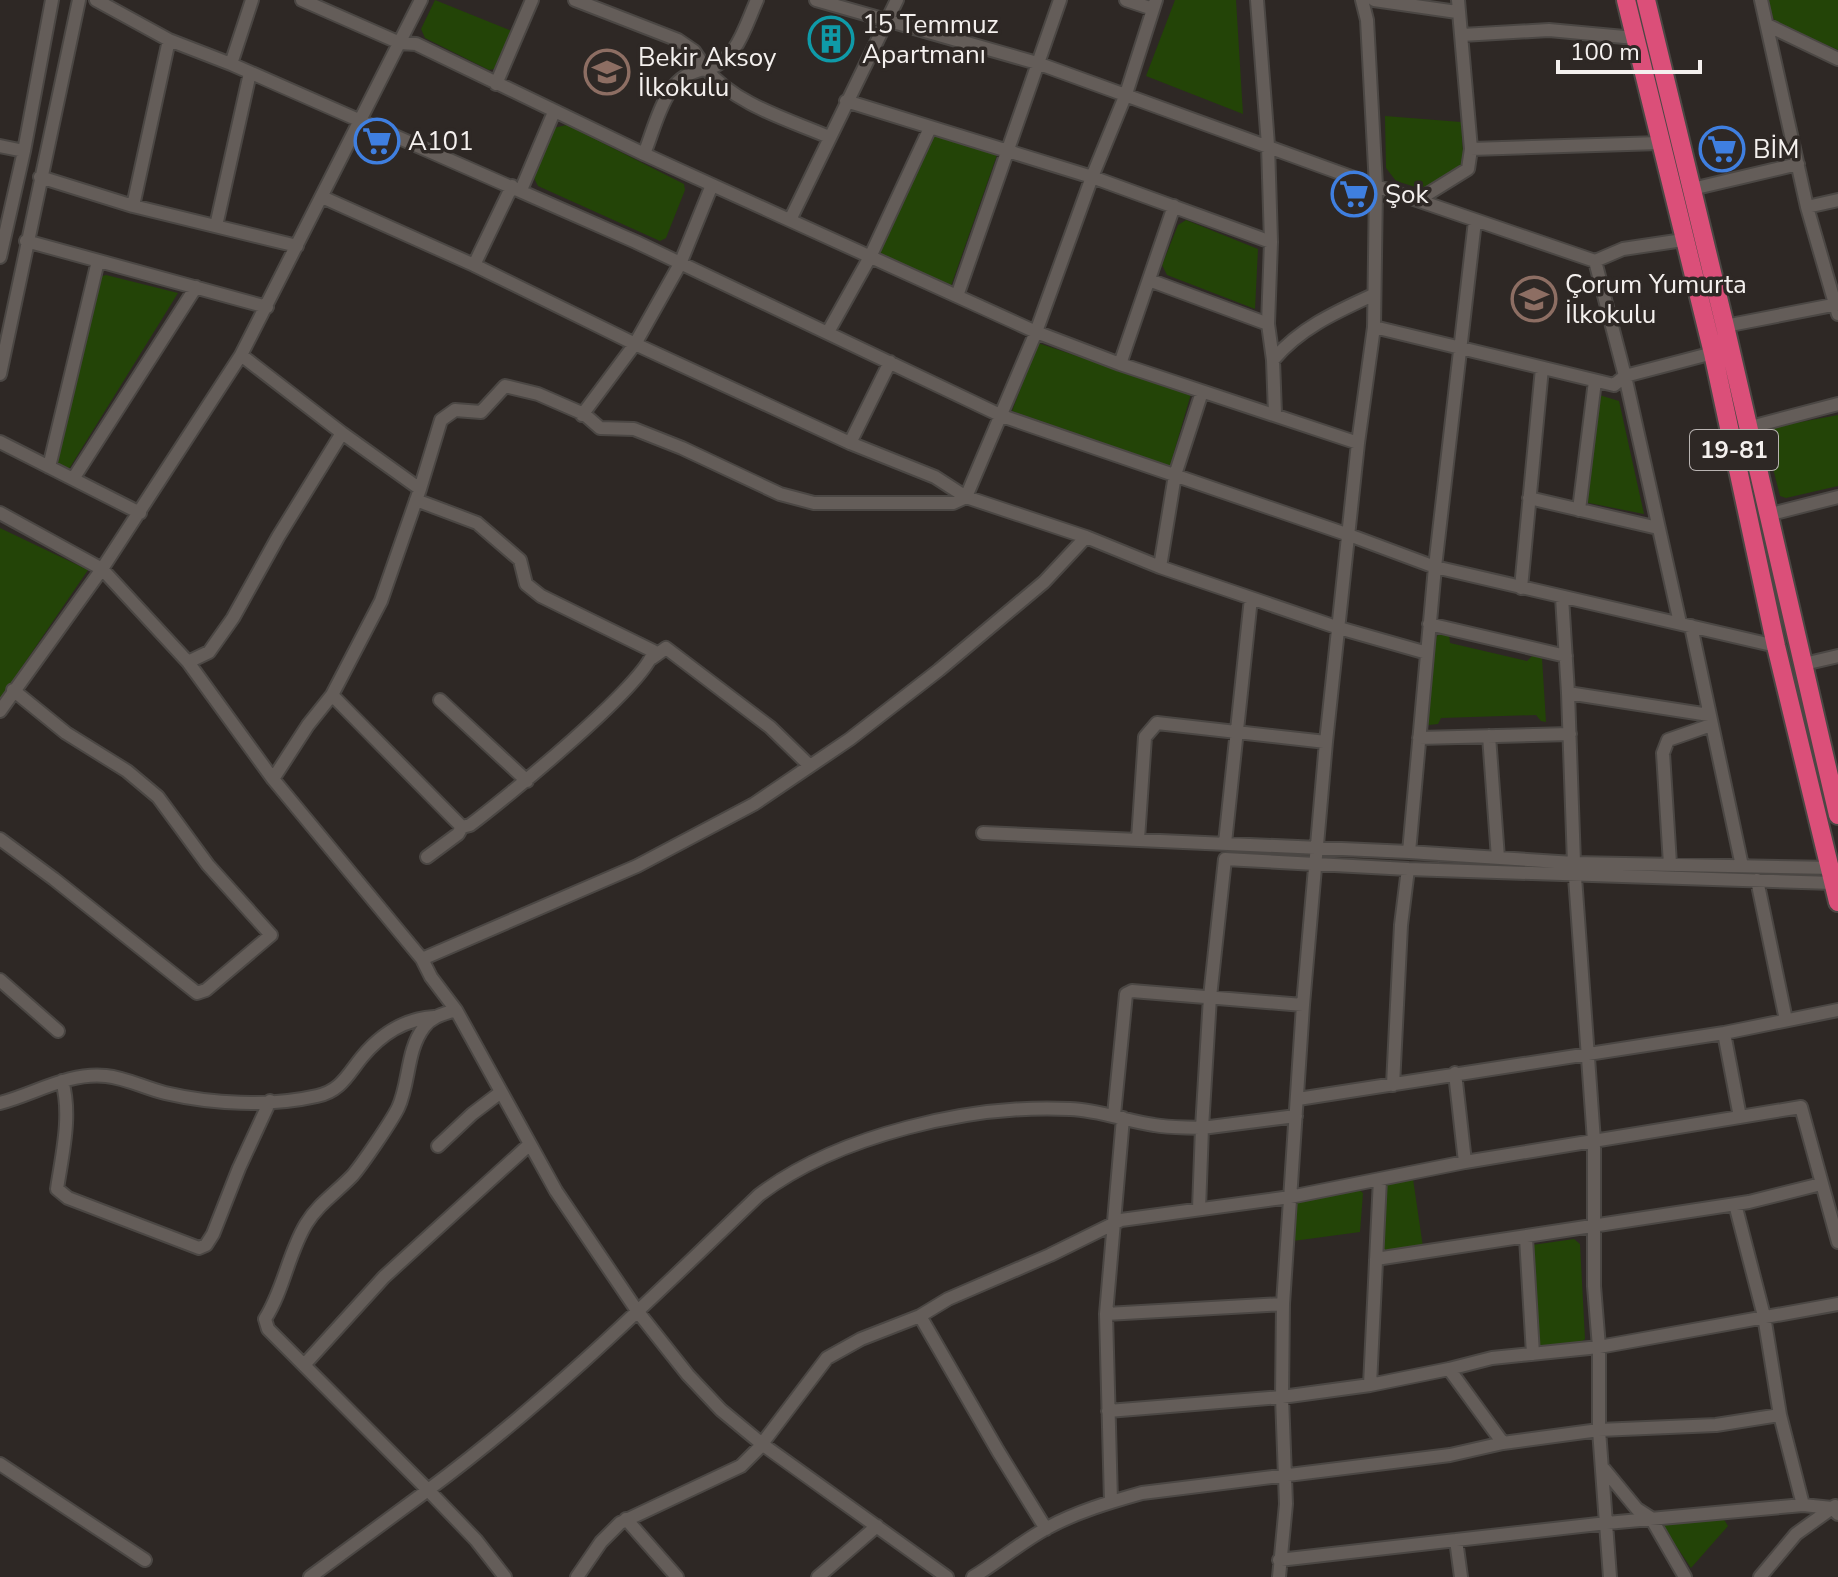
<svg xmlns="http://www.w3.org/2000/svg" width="1838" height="1577" font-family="'Nunito Sans',sans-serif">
<rect width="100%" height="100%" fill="#2e2825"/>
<path fill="#234407" d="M435 0 512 31 494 69 489 70 425 38 421 29Z
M1175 0H1236L1243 114 1146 76Z
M1768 0H1838V50L1778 24 1773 18Z
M1385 116 1461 122 1464 169 1422 189 1396 181 1386 168Z
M567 125 684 184 685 190 666 238 660 241 538 186 533 176 553 128Z
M934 134 997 155 950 289 878 255Z
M1186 220 1258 249 1255 309 1167 275 1162 265 1178 225Z
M106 275 178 293 69 469 54 461 99 277Z
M1038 343 1191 394 1170 466 1012 411Z
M1596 394 1619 401 1644 514 1584 502Z
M1838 415V486L1786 498 1780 496 1765 437 1774 427Z
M0 528 88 570 0 699Z
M1441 633 1449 634 1450 643 1527 661 1532 656 1542 658 1546 722 1541 721 1536 715 1441 718 1438 724 1428 725 1432 640Z
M1413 1179 1423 1247 1383 1253 1378 1247 1385 1184Z
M1358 1189 1363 1193 1360 1232 1293 1241 1294 1207 1300 1200Z
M1574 1239 1580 1244 1585 1339 1577 1345 1532 1350V1245Z
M1723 1518 1728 1526 1691 1568 1662 1525Z"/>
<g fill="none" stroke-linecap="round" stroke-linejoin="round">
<g stroke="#4b4744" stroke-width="16">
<path id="minor" d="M96 0 169 40 231 64 636 242 1002 416 1349 535 1435 567 1776 646
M302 0 400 43 416 44 644 154 1036 332 1120 364 1358 443
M575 0 678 40 694 51 706 69C664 74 658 120 644 154
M757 0C745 26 737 62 706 69 736 105 787 119 829 137
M816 0 1037 63 1376 186 1595 261 1623 249 1683 240
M1126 0 1153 9
M1257 0 1268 145 1271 242 1268 324 1273 360 1275 414
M1374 0 1457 12
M1761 0 1807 207 1838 314
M1767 25 1838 59
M1462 35 1549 30 1635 38
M231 64 252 0
M496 84 532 0
M846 101 1092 177 1271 242
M0 146 24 151
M1471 149 1660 143
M40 177 133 206 297 246
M1692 189 1798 164
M521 190 554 112
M322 197 474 265 635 344 680 264 712 185
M1418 200 1468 169 1471 149 1458 0
M133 206 169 40
M1807 207 1838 200
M790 220 897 0
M216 226 250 73
M26 241 267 307
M0 257 24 151 52 0
M1595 261 1625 376 1680 623
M474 265 512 186
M1149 280 1268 324
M957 296 1060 0
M1725 326 1838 304
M1374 327 1614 385 1625 376 1713 353
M828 332 870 257 930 128
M241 355 342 433 420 489
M1273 360C1300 328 1336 312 1373 295
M1120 364 1174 206
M0 374 79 0
M582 415 635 344 850 443 935 477 966 497 1086 537 1160 567 1339 628 1427 653
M1747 428 1838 404
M0 442 140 513
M850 443 890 362
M49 467 98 261
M73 479 196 287
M1529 498 1658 528
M1579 510 1595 381
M0 513 102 569 188 662 273 779 422 959 637 866 754 804 850 739 939 670 1044 582 1086 537
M1767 515 1838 497
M1160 567 1175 475 1202 392
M1521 588 1542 368
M1562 597 1568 693 1574 863 1594 1141V1286L1599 1347V1430L1610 1577
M1429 624 1566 656
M1691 626 1742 866
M652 658 666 648 770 727 810 766
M188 662 209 652 233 618 278 537 342 433
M1804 664 1838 656
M1568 693 1709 715
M332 695 462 827 470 825C501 802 650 681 653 651L541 596 526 584 520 560 477 523 416 500
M440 700 527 781
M0 711 102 569 241 355 421 0
M1489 736 1498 858
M1419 738 1570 734
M273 779 308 725 332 695 381 601 420 489 441 420 455 410 481 412 505 386 538 394 584 414 600 428 634 429 682 448 780 494 814 503H953L966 497 1036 332 1092 177 1126 94 1156 0
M983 833 1409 852 1574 863 1835 868
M0 839 54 879 197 993 206 990 271 935 208 865 158 797 127 771 66 733 13 690
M1138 839 1145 737 1157 723 1326 742
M1225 843 1251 598
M1409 852 1435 567 1475 221
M427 857 458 834 462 827
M1670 864 1663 753 1668 740 1711 725
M1408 869 1833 883
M1757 880 1786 1020
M422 959 431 977 456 1010C444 1014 432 1016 424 1027 406 1051 410 1082 398 1108 391 1122 363 1163 353 1175 338 1191 318 1204 306 1224 288 1254 284 1289 265 1319L268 1329 428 1490C547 1402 653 1297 759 1195 838 1135 972 1104 1070 1109 1099 1110 1126 1121 1154 1125 1170 1128 1186 1127 1202 1128L1210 997 1225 859 1408 869 1401 925 1393 1085
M0 980 58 1031
M456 1010 556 1191 638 1312 688 1375 721 1410 762 1444 947 1577
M1724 1033 1740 1117
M1455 1073 1465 1162
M62 1081C72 1115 62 1155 57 1189L68 1198 199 1248 206 1245 213 1234 239 1168 270 1101
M1298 1099 1724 1033 1838 1010
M0 1103C35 1094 68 1072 106 1076 126 1078 145 1088 165 1093 212 1104 269 1107 317 1096 341 1091 348 1074 362 1057 381 1034 404 1019 434 1017
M1114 1115 1126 994 1132 991 1303 1005
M438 1146 472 1114 501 1092
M1735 1204 1764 1316 1780 1415 1803 1505
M1199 1209 1202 1128 1296 1116
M1526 1238 1533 1354
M1376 1259 1749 1202 1821 1184
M1106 1314 1283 1304
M304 1365 384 1277 530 1144
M1449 1369 1503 1443
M1370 1385 1380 1179
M1108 1411 1282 1397 1370 1385 1449 1369 1492 1358 1599 1347 1838 1304
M0 1464 145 1560
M1604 1469 1637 1509 1651 1518 1685 1577
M1111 1502 1106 1314 1123 1118
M626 1519 677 1577
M1046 1529 998 1451 920 1316 948 1299 1050 1255 1121 1220 1290 1197 1465 1162 1801 1107 1838 1242
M1456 1540 1461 1577
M1279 1560 1607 1523 1803 1505 1832 1508 1838 1514
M310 1577 428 1490 476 1540 505 1577
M577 1577 601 1542 620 1523 741 1466 758 1449 827 1358 861 1339 920 1316
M818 1577 877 1526
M973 1577C998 1562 1021 1542 1047 1528 1076 1512 1110 1502 1142 1493L1450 1455 1503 1443 1599 1430 1716 1425 1780 1415
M1279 1577 1286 1504 1282 1397 1283 1304 1303 1005 1326 742 1358 443 1374 327 1376 186 1367 20 1362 0
M1760 1577 1796 1534 1835 1506"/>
</g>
<g stroke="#4b4744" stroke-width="22">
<path id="highway" d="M1626 0 1713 353 1776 646 1838 902
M1646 0 1725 326 1838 815"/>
</g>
<use href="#minor" stroke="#645d59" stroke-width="12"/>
<use href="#highway" stroke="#db4f79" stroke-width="18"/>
</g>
<defs>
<g id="building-ring" transform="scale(2.3)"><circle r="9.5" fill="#2e2825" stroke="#0f9aa8" stroke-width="1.5"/><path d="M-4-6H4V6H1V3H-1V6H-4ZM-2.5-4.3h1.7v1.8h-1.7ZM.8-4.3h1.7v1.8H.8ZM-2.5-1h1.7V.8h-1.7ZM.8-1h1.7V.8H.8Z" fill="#0f9aa8"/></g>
<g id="school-ring" transform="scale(2.3)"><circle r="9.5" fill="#2e2825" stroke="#8d6e63" stroke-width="1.5"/><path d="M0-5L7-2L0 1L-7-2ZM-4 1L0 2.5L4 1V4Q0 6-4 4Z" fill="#8d6e63"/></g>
<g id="supermarket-ring" transform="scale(2.3)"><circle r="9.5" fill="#2e2825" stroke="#3f7fe0" stroke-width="1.5"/><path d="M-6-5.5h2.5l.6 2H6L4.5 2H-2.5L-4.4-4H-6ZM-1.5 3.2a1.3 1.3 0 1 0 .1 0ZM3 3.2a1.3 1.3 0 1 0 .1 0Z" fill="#3f7fe0"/></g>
</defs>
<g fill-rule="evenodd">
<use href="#building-ring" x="831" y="39"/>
<use href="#school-ring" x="607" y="72"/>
<use href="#supermarket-ring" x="377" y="141"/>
<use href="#supermarket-ring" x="1722" y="149"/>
<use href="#supermarket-ring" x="1354" y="194"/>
<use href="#school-ring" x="1534" y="299"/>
</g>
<g text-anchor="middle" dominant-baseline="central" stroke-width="7" stroke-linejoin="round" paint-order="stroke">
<rect fill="#2e2825" stroke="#b9b4b2" stroke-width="2" x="1690" y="430" width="88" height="40" rx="6"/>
<g font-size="24" font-weight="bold" fill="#f4f0ee">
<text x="1734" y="450">19-81</text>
</g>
<g font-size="26" fill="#f4f0ee" stroke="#2e2825" text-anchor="start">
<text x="862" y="24">15 Temmuz<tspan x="862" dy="30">Apartmanı</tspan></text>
<text x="638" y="57">Bekir Aksoy<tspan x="638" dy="30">İlkokulu</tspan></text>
<text x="408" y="141">A101</text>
<text x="1753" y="149">BİM</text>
<text x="1385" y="194">Şok</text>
<text x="1565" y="284">Çorum Yumurta<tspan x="1565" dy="30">İlkokulu</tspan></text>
</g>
</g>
<path d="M1558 60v12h142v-12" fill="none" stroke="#f4f0ee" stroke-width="4"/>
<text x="1570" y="60" font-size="24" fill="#f4f0ee" stroke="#2e2825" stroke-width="6" paint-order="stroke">100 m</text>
</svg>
